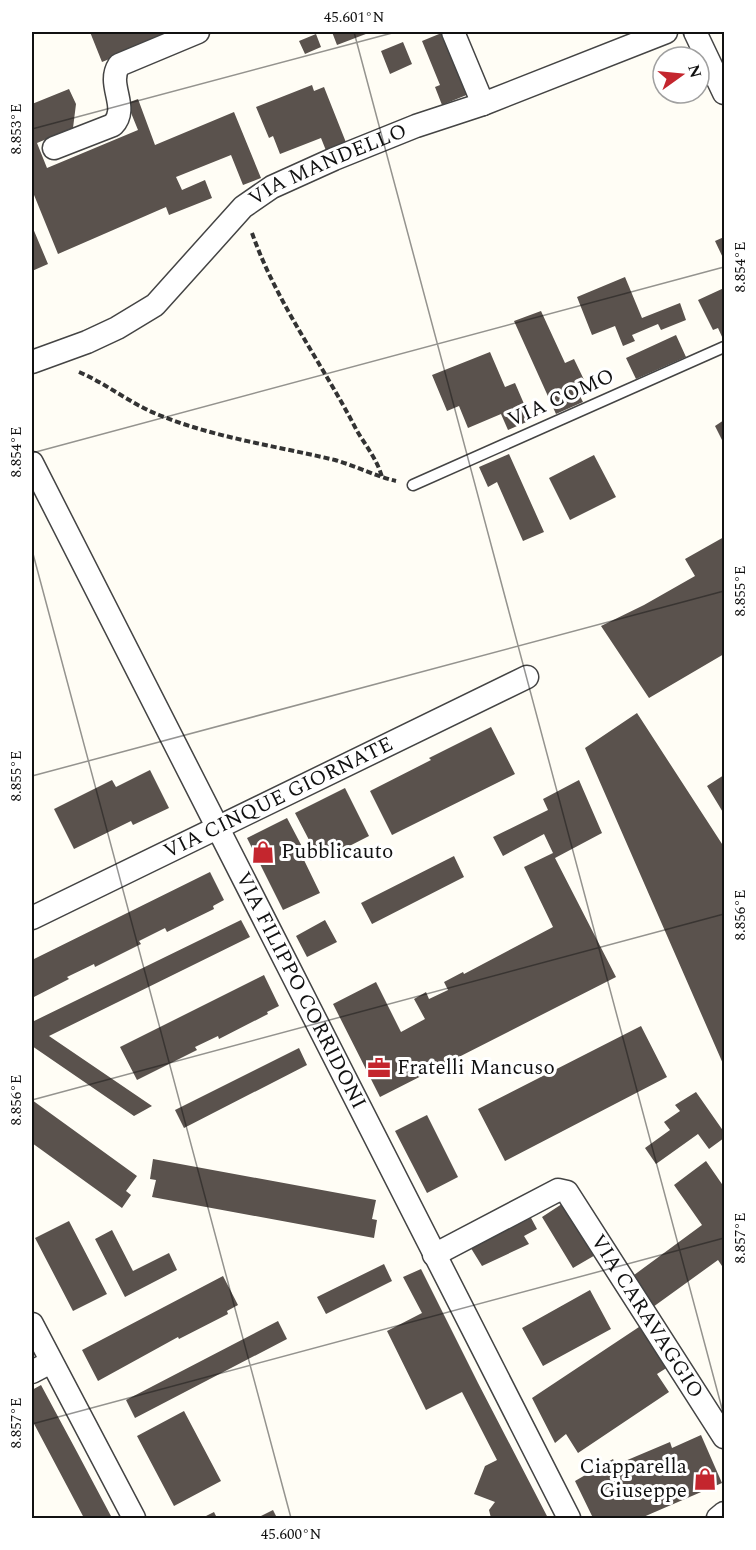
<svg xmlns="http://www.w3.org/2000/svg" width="756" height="1550" font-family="Spectral,serif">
<rect width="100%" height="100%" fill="#fffdf5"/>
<path fill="#5a524d" d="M90 32H177L102 62Z
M332 32H371L337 45Z
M444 32 469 94 442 105 435 87 440 85 422 41Z
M316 34 321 47 305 54 299 41Z
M403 42 412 64 390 74 381 51Z
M312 85 314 91 324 87 347 145 327 153 321 138 280 154 273 136 269 138 256 107Z
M69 89 76 104 73 128 37 143 47 168 138 130 127 103 138 99 155 145 234 112 261 178 243 185 231 155 176 177 182 190 205 180 212 198 169 215 166 207 58 254 32 190V104Z
M32 226 48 264 32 271Z
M724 237V260L715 241Z
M625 277 642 318 680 303 686 320 661 330 658 324 632 335 635 341 623 346 615 326 592 335 577 297Z
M724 288V339H723L718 328 713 330 698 300Z
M541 311 565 363 574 359 587 386 577 390 583 402 556 414 514 321Z
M676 335 686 357 636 379 626 358Z
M490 352 505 387 515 383 531 420 508 430 501 414 468 428 459 406 447 411 432 375Z
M724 420V444L715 426Z
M509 454 544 532 523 541 497 482 488 487 479 467Z
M594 455 616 497 570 520 549 478Z
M724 537V654L649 698 601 626 644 605 695 576 685 559Z
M637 713 724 847V1066L585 748Z
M491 727 515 774 392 835 370 791 431 760 429 758Z
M150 770 169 808 133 825 131 821 74 849 54 809 112 780 116 787Z
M724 775V814L707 786Z
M579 780 602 833 555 858 616 977 380 1097 333 1004 376 982 401 1032 425 1019 414 999 426 992 429 999 448 990 444 982 463 972 464 974 553 927 524 867 553 853 544 834 503 856 493 837 548 810 543 799Z
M345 788 369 836 320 861 295 813Z
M287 818 307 856 303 858 320 893 283 910 247 838Z
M454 856 464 877 372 924 361 903Z
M210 872 224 900 213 906 214 909 167 932 165 928 139 941 141 944 95 967 94 964 67 977 69 979 32 998V960Z
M241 920 250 937 49 1036 152 1106 134 1116 32 1046V1022Z
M325 920 337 942 307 957 296 936Z
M264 975 279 1006 267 1012 268 1014 219 1039 218 1036 195 1047 197 1050 137 1080 120 1047Z
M641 1026 667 1077 505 1161 478 1109Z
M299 1048 307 1065 184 1128 175 1110Z
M696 1092 724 1132V1138L709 1149 698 1134 656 1164 645 1148 670 1130 664 1122 680 1111 675 1105Z
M32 1100 137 1176 126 1191 131 1195 122 1208 32 1143Z
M427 1115 458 1177 427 1193 395 1131Z
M153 1159 376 1200 372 1219 377 1220 374 1238 152 1197 156 1180 150 1179Z
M706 1161 724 1187V1269L718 1260 653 1307 630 1278 702 1225 674 1185Z
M565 1202 597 1254 573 1268 542 1217Z
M530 1216 537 1229 524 1236 529 1244 482 1266 469 1245Z
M69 1221 107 1294 73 1311 35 1238Z
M112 1230 133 1271 169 1253 177 1270 125 1297 95 1239Z
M384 1264 392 1281 326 1314 317 1297Z
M421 1269 478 1383 548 1518H491L489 1510 495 1502 474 1494 485 1466 497 1460 462 1392 426 1410 387 1331 422 1313 403 1277Z
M223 1276 238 1305 227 1311 228 1314 179 1339 178 1337 98 1381 82 1350Z
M590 1290 611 1329 543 1366 522 1328Z
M278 1321 287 1339 135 1418 126 1400Z
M642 1325 668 1367 657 1374 669 1392 578 1453 566 1434 555 1443 532 1398Z
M41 1385 77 1452 112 1518H84L32 1420V1390Z
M184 1411 221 1481 174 1506 137 1436Z
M701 1435 722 1483 641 1518H593L575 1481 613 1459 617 1467 626 1463 625 1461 670 1442 672 1448Z
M273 1510 277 1518H257Z
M214 1512 217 1518H202Z"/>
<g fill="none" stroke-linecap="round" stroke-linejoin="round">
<g stroke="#444" stroke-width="13">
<path id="lane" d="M413 485 724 347"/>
</g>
<g stroke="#444" stroke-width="25">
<g id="street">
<path d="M453 32 483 104"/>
<path d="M695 32 724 93"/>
<path d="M54 148 113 125C130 107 106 85 119 65L198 32"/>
<path id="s1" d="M32 362 87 342 117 328 155 305 243 207 272 187 334 159 416 126 483 104 666 32"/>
<path id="s2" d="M32 463 569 1518"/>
<path id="s3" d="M32 918 527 677"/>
<path id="s4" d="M434 1255 558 1190 567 1192 724 1437"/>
<path d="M32 1324 134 1518"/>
<path d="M32 1372 51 1362"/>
<path d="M718 1518 724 1513"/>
</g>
</g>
<path stroke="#333" stroke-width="4" stroke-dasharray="6 3" stroke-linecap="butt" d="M252 233C277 304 322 363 356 429 365 445 377 459 382 477
M79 372C107 384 131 404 159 415 216 438 276 446 335 460 356 466 375 476 396 481"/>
<use href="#lane" stroke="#fff" stroke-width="10"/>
<use href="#street" stroke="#fff" stroke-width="22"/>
</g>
<path fill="none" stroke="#111" stroke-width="1.5" stroke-opacity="0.45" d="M354 32 724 1416M32 129 396 32M32 453 724 267M32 550 291 1518M32 776 724 591M32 1100 724 914M32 1424 724 1238"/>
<defs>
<g id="shop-bare" transform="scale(1.8)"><path d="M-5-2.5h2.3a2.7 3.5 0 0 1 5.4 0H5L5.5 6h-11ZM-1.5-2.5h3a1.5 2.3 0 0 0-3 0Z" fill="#c4262e" stroke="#fff" stroke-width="2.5" paint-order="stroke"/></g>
<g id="office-bare" transform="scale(1.8)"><path d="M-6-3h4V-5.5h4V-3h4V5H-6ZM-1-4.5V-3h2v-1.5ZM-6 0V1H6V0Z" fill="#c4262e" stroke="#fff" stroke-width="2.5" paint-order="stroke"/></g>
</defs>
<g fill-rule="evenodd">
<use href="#shop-bare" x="263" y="852"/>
<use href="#office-bare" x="379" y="1068"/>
<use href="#shop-bare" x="705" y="1479"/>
</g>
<g text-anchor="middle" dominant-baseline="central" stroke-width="6" stroke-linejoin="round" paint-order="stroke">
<g font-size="21" fill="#111" stroke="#fff">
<text stroke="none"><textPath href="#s1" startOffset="363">VIA MANDELLO</textPath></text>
<text transform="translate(561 398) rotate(-24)">VIA COMO</text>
<text stroke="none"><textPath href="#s3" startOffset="274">VIA CINQUE GIORNATE</textPath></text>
<text stroke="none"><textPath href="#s2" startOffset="592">VIA FILIPPO CORRIDONI</textPath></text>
<text stroke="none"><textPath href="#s4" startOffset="297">VIA CARAVAGGIO</textPath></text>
</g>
<g font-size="21" fill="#111" stroke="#fff" text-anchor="start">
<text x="281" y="852">Pubblicauto</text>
<text x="397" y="1068">Fratelli Mancuso</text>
<text x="687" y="1467" text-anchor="end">Ciapparella<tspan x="687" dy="24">Giuseppe</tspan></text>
</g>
</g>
<rect width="756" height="1550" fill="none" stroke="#ffffff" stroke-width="66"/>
<g transform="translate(681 75) rotate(75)"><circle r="28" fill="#ffffff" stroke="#a0a0a0" stroke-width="1.5"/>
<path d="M0-4.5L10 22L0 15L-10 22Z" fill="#c4262e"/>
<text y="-9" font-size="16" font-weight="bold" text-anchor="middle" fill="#111111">N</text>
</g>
<rect x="33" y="33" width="690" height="1484" fill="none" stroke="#111" stroke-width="2"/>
<g font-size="15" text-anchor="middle" fill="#111">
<text x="354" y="22">45.601°N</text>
<text transform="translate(16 129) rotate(-90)" y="5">8.853°E</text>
<text transform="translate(740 267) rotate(-90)" y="5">8.854°E</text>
<text transform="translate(16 452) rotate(-90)" y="5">8.854°E</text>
<text transform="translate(740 591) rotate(-90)" y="5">8.855°E</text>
<text transform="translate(16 776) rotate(-90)" y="5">8.855°E</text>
<text transform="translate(740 915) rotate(-90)" y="5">8.856°E</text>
<text transform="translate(16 1100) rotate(-90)" y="5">8.856°E</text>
<text transform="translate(740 1238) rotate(-90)" y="5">8.857°E</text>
<text transform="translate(16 1423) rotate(-90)" y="5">8.857°E</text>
<text x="291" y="1539">45.600°N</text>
</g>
</svg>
